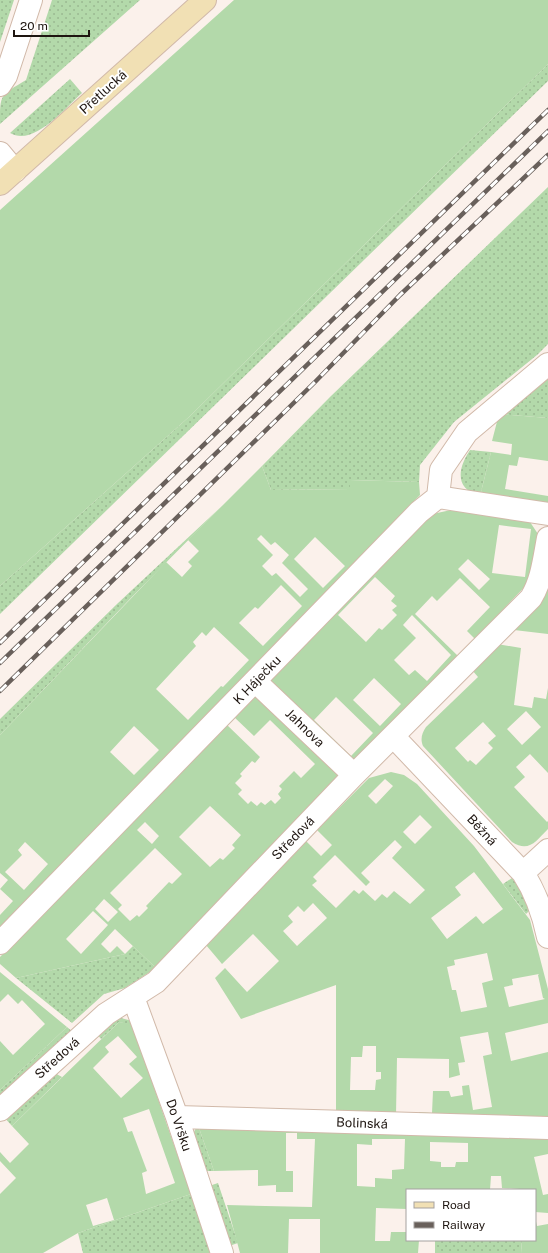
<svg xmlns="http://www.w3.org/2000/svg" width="548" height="1253" font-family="'Public Sans',sans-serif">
<defs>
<pattern id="grass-dots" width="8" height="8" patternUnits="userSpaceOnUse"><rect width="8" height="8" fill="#b3d9aa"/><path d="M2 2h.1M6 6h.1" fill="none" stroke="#9ab991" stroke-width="1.8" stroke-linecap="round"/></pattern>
</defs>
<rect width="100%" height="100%" fill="#fbf1eb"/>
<path fill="url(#grass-dots)" d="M0 0H14L0 42Z
M52 0H140L0 124C0 93 0 96 26 80Z
M548 64V81L0 614V586L190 416Z
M70 79 82 93C65 108 34 147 10 133Z
M548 187V344L537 355 454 422 420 465 419 482 350 480V489L271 490 262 466 330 397Z
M548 374V418L499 414Z
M470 450 491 452 480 496C454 489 458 468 470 450Z
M223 505 130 599 0 735V719L117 604Z
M512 878 524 894 531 909 526 914 503 884Z
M133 946 156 968 125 988 104 994 72 1023 16 978 125 954Z
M121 1018 132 1021 158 1090 155 1091 132 1025 119 1022 101 1039 97 1034 115 1019Z
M67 1027 73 1032 3 1096 0 1094V1090Z
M51 1071 62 1077 12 1126 3 1116Z
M197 1126 199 1128 214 1171H204L193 1134Z
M218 1183 238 1243 229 1246 209 1186Z
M191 1194 211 1253H83L78 1233Z
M435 1240H522L521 1253H435Z"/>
<path fill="#b3d9aa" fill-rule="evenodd" d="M234 0H548V64L190 416 0 586V210Z
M499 414 548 418V461L519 457 517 466 509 465 505 489 548 496V504L480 496 491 452 511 455 512 444 492 441Z
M262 466 271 490 350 489V480L419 482 420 495 0 930V915L13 901 0 889 8 880 0 873V735L166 562 182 577 192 566 188 562 199 551 188 540ZM261 535 271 545 275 542 289 555 282 563 308 589 300 597 276 573 272 576 262 566 273 555 257 539ZM315 537 345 566 323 588 294 559ZM281 585 302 606 263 646 239 623 255 607 258 609ZM214 627 249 660 223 687 221 686 188 720 156 689 196 646 193 642 202 632 206 636ZM134 726 159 750 134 775 110 752ZM25 842 48 864 24 890 5 872 22 855 18 850Z
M451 510 530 522 538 534 532 579 475 639 467 631 490 607 460 578 437 601 432 596 415 614 458 656 355 764 269 680 428 515ZM499 525 531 529 525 577 492 573ZM468 559 490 579 479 590 458 569ZM375 577 395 596 391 601 397 606 392 610 397 615 382 630 379 628 366 642 338 615ZM412 615 451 655 427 681 415 670 409 675 394 660 416 638 403 625ZM374 678 401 704 380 726 353 700ZM336 697 373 733 351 756 314 720Z
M548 583V634L514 630Z
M497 644 521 648 514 705 532 708 534 697 546 699 548 688V773L530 754 516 767 525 777 514 787 547 822 548 821V829C536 841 529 853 512 842L423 746C420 739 422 733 426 727L478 677 472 670ZM526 711 541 727 522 745 507 729ZM483 722 496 736 488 743 493 748 476 765 470 760 468 762 455 748Z
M255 694 342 777 156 968 115 929 101 944 110 953 117 946 125 954 16 978 0 964V957L226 724 260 757 255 763 252 761 240 774 242 776 235 783 242 790 238 794 248 804 251 801 257 806 261 802 265 805 271 800 275 804 281 798 278 794 282 789 279 786 294 771 301 778 315 764 270 720 254 736 233 716ZM210 806 241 835 232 845 235 848 223 860 220 858 210 867 179 837ZM145 822 159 836 152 844 137 830ZM155 848 182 874 172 884 169 882 146 906 148 908 139 917 137 915 130 921 118 909 122 905 110 893ZM104 899 118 912 108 922 95 909ZM93 911 108 925 81 954 66 939Z
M391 772 404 775 417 784 474 846 530 920 548 989V1023L505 1033 511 1061 548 1052V1118L419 1115V1112L432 1113 433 1091H449L451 1097 463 1095 462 1086 469 1085 473 1110 492 1107 483 1056 492 1054 488 1032 460 1037 465 1062 458 1063 460 1075 449 1078V1059L397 1058 396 1115 336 1113V985L241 1019 215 978 225 968 247 992 279 961 253 934 222 964 206 945 306 841 321 856 332 845 317 830 369 778ZM385 779 393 786 376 804 368 796ZM420 815 432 827 415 844 403 832ZM395 840 402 847 392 858 425 890 410 904 394 891 387 898 382 894 375 901 363 890 359 894 354 890 336 908 312 885 317 881 313 877 335 855 366 886 370 882 361 873ZM474 872 503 909 483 924 476 916 447 939 431 918 461 895 455 887ZM313 903 327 918 297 946 283 931 293 922 288 916 298 906 304 912ZM487 953 493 980 482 983 487 1007 461 1012 456 990H452L447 967 455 965 454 960ZM539 974 538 975 543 998 545 999 509 1007 504 987 513 985 512 979ZM363 1046H376V1072H381V1079L376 1080 375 1090H350L351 1057H362Z
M0 972 67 1027 0 1090V1041L13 1055 45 1024 22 1000 18 1004 8 994 0 1002Z
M119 1022 132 1024 191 1194 78 1233 43 1253H0V1194L16 1178 0 1161V1152L10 1163 29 1144 12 1126ZM118 1036 137 1057 129 1064 143 1078 121 1098 93 1068 109 1052 105 1047ZM149 1109 175 1183 146 1194 142 1173 147 1171 132 1131 128 1132 123 1118ZM107 1198 114 1220 93 1226 86 1205Z
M199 1128 548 1137V1154L534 1157 543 1195 548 1194V1213L535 1212V1190L502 1188 501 1176H491L490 1190H407V1209L376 1208 375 1241H390L391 1232H407V1240H419L418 1253H320V1219H289L288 1253H240L227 1205 312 1207 315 1139H297V1133H286V1171H293V1192H276V1185L258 1186V1170L214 1171ZM372 1139H405L404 1169 392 1170V1179L375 1178V1187L357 1186V1144L372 1145ZM430 1142 468 1143V1162H456L455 1167H441V1162L430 1161Z
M535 1217 537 1226 548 1224V1253H521L522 1240H535Z"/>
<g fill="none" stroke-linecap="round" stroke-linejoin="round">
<g stroke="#d1b9a9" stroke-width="24">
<path id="street" d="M0 85 6 76 31 0
M0 153 15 171
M438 497 441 470 467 432 548 364
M256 682 354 775
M393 736 523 873C536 893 543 913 548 937
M523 873 548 850
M0 943 419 512 438 497 548 514
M133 997 177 1117 222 1253
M0 1110 106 1014 156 982 354 775 531 598C542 580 544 559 548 538
M177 1117 548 1128"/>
</g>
<g stroke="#d1b9a9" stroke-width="24">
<path id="secondary" d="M0 184 205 0"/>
</g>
<use href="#street" stroke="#fff" stroke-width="22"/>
<use href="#secondary" stroke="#f1e0b4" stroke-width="22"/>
<g stroke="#69605b" stroke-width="4.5">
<path id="rail" d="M0 643 548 110
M0 663 548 131
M0 691 315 382 400 295 548 155"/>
</g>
<use href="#rail" stroke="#fff" stroke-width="3" stroke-dasharray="9" stroke-linecap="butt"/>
</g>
<g text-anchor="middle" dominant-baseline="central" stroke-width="4" stroke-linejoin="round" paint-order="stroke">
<g font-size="13" fill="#1e1510" stroke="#fff">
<text transform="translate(103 92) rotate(-42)">Přetlucká</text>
<text transform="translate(257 680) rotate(-46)">K Háječku</text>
<text transform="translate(305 728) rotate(44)">Jahnova</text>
<text transform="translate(482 830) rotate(47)">Běžná</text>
<text transform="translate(293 838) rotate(-46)">Středová</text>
<text transform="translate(57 1058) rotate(-42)">Středová</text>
<text transform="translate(362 1123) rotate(2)">Bolinská</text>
<text transform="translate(179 1125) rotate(71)">Do Vršku</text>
</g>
</g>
<rect x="406" y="1189" width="130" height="52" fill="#ffffff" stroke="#a5a19f"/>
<rect x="414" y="1202" width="20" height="6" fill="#f1e0b4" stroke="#a5a19f"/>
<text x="442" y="1209" font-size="12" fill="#1e1510">Road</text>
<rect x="414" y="1222" width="20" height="6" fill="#69605b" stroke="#a5a19f"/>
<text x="442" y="1229" font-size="12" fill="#1e1510">Railway</text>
<path d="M14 30v6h75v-6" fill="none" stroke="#1e1510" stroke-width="2"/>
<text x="20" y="30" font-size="12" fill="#1e1510" stroke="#ffffff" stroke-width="3" paint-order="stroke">20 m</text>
</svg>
